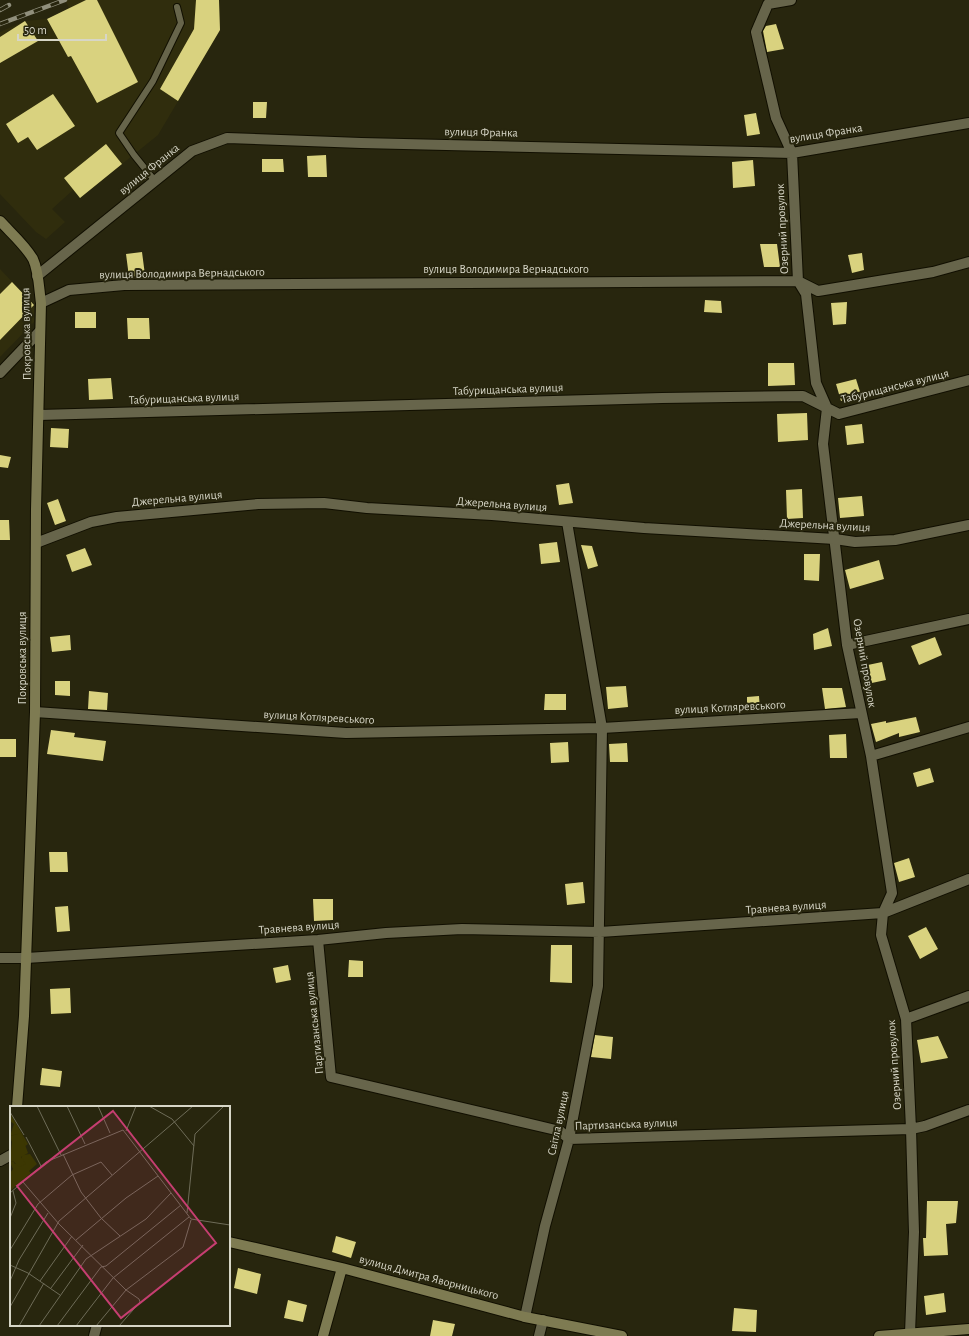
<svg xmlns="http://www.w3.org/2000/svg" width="969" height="1336" font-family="'Alegreya Sans',sans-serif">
<rect width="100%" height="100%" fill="#28260e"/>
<path fill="#302d0d" d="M65 0H219L220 30 158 135 80 198 73 190 52 209 65 222 46 239 36 232 0 194V32L25 21 47 19 69 8Z
M0 269 34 305V322L0 357Z"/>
<path fill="#d9d27f" d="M86 0H97L138 82 97 103 71 56 68 57 47 19Z
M196 0H219L220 30 178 101 160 89 194 29Z
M25 21 38 41 0 63V37Z
M776 24 784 49 767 52 763 31 766 26Z
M53 94 75 126 37 150 28 137 18 143 6 124Z
M253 102H267L266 118H253Z
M756 113 760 134 747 136 744 115Z
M106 144 122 164 80 198 64 178Z
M326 155 327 177H308L307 156Z
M262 159H283L284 172H262Z
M753 160 755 186 733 188 732 162Z
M760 244H777L780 267H764Z
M142 252 145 275 129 277 126 254Z
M862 253 864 270 852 273 848 255Z
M12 282 34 305 0 340V294Z
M705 300 721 301 722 313 704 312Z
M847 302 846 324 833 325 831 303Z
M75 312H96V328H75Z
M127 318H149L150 339H128Z
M768 363H794L795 385 768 386Z
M111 378 113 399 89 400 88 379Z
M856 379 861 395 841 401 836 384Z
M807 413 808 440 778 442 777 414Z
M862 424 864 443 847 445 845 426Z
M51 428 69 429 68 448 50 447Z
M0 455 11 457 8 468 0 467Z
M569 483 573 503 559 505 556 485Z
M802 489 803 518 787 519 786 490Z
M862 496 864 516 840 518 838 498Z
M58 499 66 521 55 525 47 503Z
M0 520H9L10 540H0Z
M557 542 560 562 541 564 539 544Z
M581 545 592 546 598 566 588 569Z
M85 548 92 565 72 572 66 555Z
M804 554H820L819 581 804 580Z
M879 560 884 579 850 589 845 570Z
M828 628 832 646 814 650 813 634Z
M70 635 71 650 52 652 50 637Z
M935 637 942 655 919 665 911 646Z
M882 662 886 680 867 684 863 666Z
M55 681H70V696L55 695Z
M626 686 628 707 608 709 606 687Z
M822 688H842L846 707 825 709Z
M89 691 108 693 107 710 88 709Z
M545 694H566V710H544Z
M759 696 760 710 747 711V697Z
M916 717 920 732 899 737V733L876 742 871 724 886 721V723Z
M51 730 75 733 74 737 106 741 103 761 47 754Z
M846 734 847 758H830L829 735Z
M0 739H16V757H0Z
M568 742 569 762 551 763 550 743Z
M627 743 628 762H610L609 744Z
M930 768 934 782 917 787 913 773Z
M49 852H67L68 872H50Z
M909 858 915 877 899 882 894 863Z
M583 882 585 903 567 905 565 884Z
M313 899H333V920L314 921Z
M68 906 70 931 57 932 55 907Z
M926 927 938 949 920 959 908 936Z
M551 945H572V983L550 982Z
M349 960 363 961V977H348Z
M288 965 291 980 276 983 273 968Z
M70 988 71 1013 51 1014 50 989Z
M595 1035 613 1037 611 1059 591 1057Z
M938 1036 948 1058 921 1063 917 1040Z
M42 1068 62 1071 60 1087 40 1085Z
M927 1201H958L956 1223 946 1224 948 1255 924 1256 923 1238H926Z
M336 1236 356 1242 351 1258 332 1252Z
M238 1268 261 1274 257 1294 234 1288Z
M944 1293 946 1312 926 1315 924 1296Z
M288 1300 307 1305 303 1322 284 1318Z
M734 1308 757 1310 756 1332 732 1331Z
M433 1320 455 1324 452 1336H430Z"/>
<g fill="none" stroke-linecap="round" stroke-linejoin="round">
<g stroke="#110f00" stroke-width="8">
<path id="service" d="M155 181 134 155 119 133 153 81 181 23 177 7"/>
</g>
<g stroke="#110f00" stroke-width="12">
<path id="minor" d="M791 0 768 4 756 32 776 118 792 153 798 281 806 294 816 383 827 408 823 444 847 645 871 756 892 893 883 913 881 935 906 1019 911 1129 914 1232 910 1333
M37 276 192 151 227 138 361 143 792 153 969 123
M41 303 69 290 124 285 798 281 818 291 933 272 969 262
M0 373 40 331
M39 415 662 398 803 396 839 414 969 380
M847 645 969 619
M35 712 346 733 602 728 861 713
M871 756 969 727
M318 940 331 1077 560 1131 569 1139 911 1129 925 1126 969 1110
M26 958 318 940 386 933 462 929 600 932 883 913 969 879
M906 1019 969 996
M0 1161 11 1155
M525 1317 545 1226 569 1139 598 986 602 728 567 522
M94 1336 97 1325
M539 1336 543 1320"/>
</g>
<g stroke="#110f00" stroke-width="12">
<path id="tertiary" d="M36 543 91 522 117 517 258 504 324 503 367 508 492 515 644 528 835 539 855 542 895 540 969 525
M0 958H26"/>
</g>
<g stroke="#110f00" stroke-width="12">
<path id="secondary" d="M0 221C11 233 25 245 33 259 39 272 39 289 41 303L36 509 35 712 24 1016 17 1107
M229 1242 342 1268 525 1317 622 1336
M323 1336 342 1268
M879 1336 969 1329"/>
</g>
<use href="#service" stroke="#67654b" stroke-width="6"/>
<use href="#minor" stroke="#67654b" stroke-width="10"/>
<use href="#tertiary" stroke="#67654b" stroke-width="10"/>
<use href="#secondary" stroke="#7e7b52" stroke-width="10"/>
<g stroke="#908f7c" stroke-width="4.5">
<path id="rail" d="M0 10 9 5
M0 24 65 0"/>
</g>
<use href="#rail" stroke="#28260e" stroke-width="3" stroke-dasharray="9" stroke-linecap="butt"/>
</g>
<g text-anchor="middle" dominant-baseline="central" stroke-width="4" stroke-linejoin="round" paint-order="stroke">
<g font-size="12" fill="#d7d6c7" stroke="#28260e">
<text transform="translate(481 132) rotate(1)">вулиця Франка</text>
<text transform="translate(826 133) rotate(-9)">вулиця Франка</text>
<text transform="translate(149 169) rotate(-39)">вулиця Франка</text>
<text transform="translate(782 229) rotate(-93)">Озерний провулок</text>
<text x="506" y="269">вулиця Володимира Вернадського</text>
<text transform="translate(182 273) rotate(-1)">вулиця Володимира Вернадського</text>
<text transform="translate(26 334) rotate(-91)">Покровська вулиця</text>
<text transform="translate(895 386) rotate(-14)">Табурищанська вулиця</text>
<text transform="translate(508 389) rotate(-2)">Табурищанська вулиця</text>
<text transform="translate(184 398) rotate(-2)">Табурищанська вулиця</text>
<text transform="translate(177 498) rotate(-5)">Джерельна вулиця</text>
<text transform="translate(502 504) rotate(4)">Джерельна вулиця</text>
<text transform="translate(825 525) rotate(3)">Джерельна вулиця</text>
<text transform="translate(22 658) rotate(-90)">Покровська вулиця</text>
<text transform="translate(865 663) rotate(80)">Озерний провулок</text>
<text transform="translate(730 707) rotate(-3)">вулиця Котляревського</text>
<text transform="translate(319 717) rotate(3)">вулиця Котляревського</text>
<text transform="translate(786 907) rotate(-4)">Травнева вулиця</text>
<text transform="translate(299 927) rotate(-4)">Травнева вулиця</text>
<text transform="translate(314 1023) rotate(-96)">Партизанська вулиця</text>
<text transform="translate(894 1065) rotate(-94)">Озерний провулок</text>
<text transform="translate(558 1123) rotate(-78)">Світла вулиця</text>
<text transform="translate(626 1124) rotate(-2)">Партизанська вулиця</text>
<text transform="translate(429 1277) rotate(15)">вулиця Дмитра Яворницького</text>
</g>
</g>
<g transform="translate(10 1106)">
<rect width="220" height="220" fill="#28260e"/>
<path d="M0 7 18 38 14 41 9 28 0 30 4 18 0 15ZM20 48 27 58 19 65 21 67 0 85V67L3 63 0 56 3 55 5 58 11 55 12 49Z" fill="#3c3702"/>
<path d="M11 27 18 47 11 51 16 58 9 61 3 55 0 56 2 36 0 30Z" fill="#3c3702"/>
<path fill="none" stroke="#6e6c58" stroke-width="1" d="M27 0 51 49M57 0 75 38M88 0 100 27M139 0 162 13 184 40M0 6 14 29M116 25 126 0M16 31 31 60M53 48 71 86 91 112 110 130M13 76 49 118 116 184 129 193 130 196 109 220M0 87 36 56 113 24 181 113 220 119M177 107 185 28 214 0M0 112 6 97 3 85M66 134 116 92 148 70M0 144 28 98 62 69 91 56 102 69M0 159 18 167 50 189M0 175 9 154 38 107M30 175 62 130M41 182 73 139M0 201 49 115 183 0M9 220 34 177M29 220 76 153 136 113 161 87M47 220 91 161 96 160 171 99M66 220 103 172 179 111M86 220 116 184 173 141 181 114"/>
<path fill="#c63e71" fill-opacity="0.15" stroke="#c63e71" stroke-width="2" d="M103 5 206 137 111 212 7 80Z"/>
<rect width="220" height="220" fill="none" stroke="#d7d6c7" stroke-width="2"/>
</g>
<path d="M18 34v6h88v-6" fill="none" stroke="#d7d6c7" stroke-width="2"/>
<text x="24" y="34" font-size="12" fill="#d7d6c7" stroke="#28260e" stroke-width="3" paint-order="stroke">50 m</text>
</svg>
